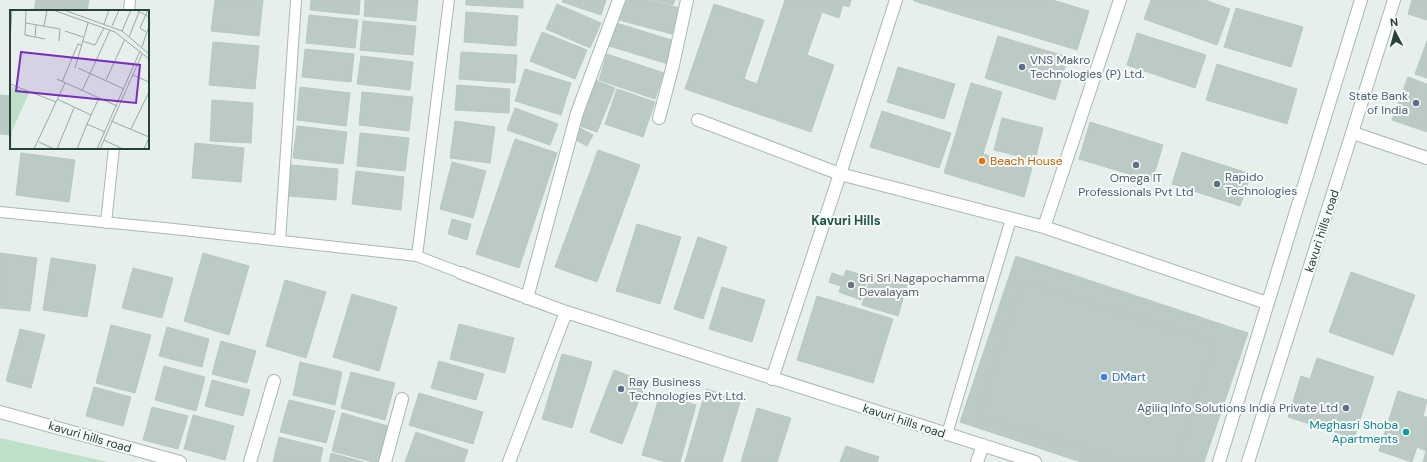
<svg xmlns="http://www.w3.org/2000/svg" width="1427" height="462" font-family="'DM Sans',sans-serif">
<rect width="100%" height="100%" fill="#e6efeb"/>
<path fill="#bfe0c8" d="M0 438 108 462H0Z"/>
<path fill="#bbcac4" stroke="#b8c9c2" d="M36 0H89L87 11H34Z
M215 0H263L259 36 211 31Z
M311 0H360L359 15 310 10Z
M365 0H418L416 21 364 16Z
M466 0H523V8L466 5Z
M563 0H606L601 15 562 2Z
M625 0H648L679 8 672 34 619 20Z
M653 0H675L673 5Z
M785 0H851L849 7 843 5 839 18 822 12 807 55 834 65 811 132 685 89 714 4 764 20 744 79 757 84Z
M914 0H1053L1089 11 1077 50 914 1Z
M1151 0H1205L1230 9 1217 45 1144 19Z
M1412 0H1427V20L1408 14Z
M557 4 601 23 590 48 546 29Z
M1236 8 1303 27 1291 67 1224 47Z
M466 12 518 16 516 46 464 42Z
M309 15 358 20 355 48 306 43Z
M363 21 416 26 413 55 360 50Z
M613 22 675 41 668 64 606 45Z
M542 32 587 50 575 79 530 61Z
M1137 33 1206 55 1195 88 1127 65Z
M998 36 1068 57 1055 100 985 78Z
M1427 41V78L1415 74Z
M213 42 259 46 255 89 209 85Z
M305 49 354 54 351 82 302 77Z
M461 52 517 55 515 83 459 79Z
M607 54 664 73 655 99 599 80Z
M361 56 413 62 410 90 357 84Z
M1217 64 1297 89 1287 124 1206 100Z
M898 67 955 84 944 119 887 102Z
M525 69 571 83 561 115 515 101Z
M1408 77 1427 84V132L1392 120Z
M595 80 615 88 597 132 577 125Z
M971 83 1002 92 983 154 1032 168 1024 197 944 173Z
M457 85 510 89 509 113 455 110Z
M300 87 350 93 346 126 297 120Z
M617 89 655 102 643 137 605 124Z
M362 92 413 97 409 131 359 125Z
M0 95 11 96V135L0 134Z
M212 100 253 103 251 143 210 141Z
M515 108 558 124 550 145 507 130Z
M882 111 951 133 939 168 870 147Z
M1002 118 1043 128 1035 160 994 150Z
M455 121 495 127 490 163 450 158Z
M1090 122 1163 145 1152 181 1079 159Z
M297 126 347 132 343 164 293 158Z
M578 127 593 135 587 146 572 138Z
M360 133 409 138 405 171 357 166Z
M515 139 557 153 519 268 476 254Z
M195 143 244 148 241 182 192 178Z
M598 150 640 165 597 282 555 267Z
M1182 152 1251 174 1240 206 1172 184Z
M21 153 75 160 69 202 16 195Z
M452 162 486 171 473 218 440 209Z
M291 165 338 169 336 200 289 196Z
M356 171 404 177 401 210 352 204Z
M452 219 471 224 467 240 448 234Z
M637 224 681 237 660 304 616 291Z
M698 237 727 247 703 319 674 309Z
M0 253 37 258 30 311 0 308Z
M203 253 249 266 229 335 184 321Z
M1016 256 1248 333 1204 462H1081L960 422Z
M51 258 96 265 87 317 43 310Z
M133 268 173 278 162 318 122 308Z
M846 270 869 277 861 300 839 292 841 286 829 282 832 273 844 277Z
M1351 272 1415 295 1393 355 1329 332Z
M872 274 907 285 898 316 862 305Z
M285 280 326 292 306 358 266 346Z
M1023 281 1215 343 1175 462H1123L979 415Z
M722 287 765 300 752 342 709 329Z
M352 294 397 307 379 371 333 357Z
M817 296 893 319 873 383 797 360Z
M459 324 514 338 505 373 450 359Z
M111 325 151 335 135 393 96 383Z
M167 327 209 339 202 367 159 356Z
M20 329 45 335 31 388 6 381Z
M221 341 256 351 247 383 212 374Z
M562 354 592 362 572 428 542 419Z
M1317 358 1374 377 1354 438 1288 417 1301 376 1310 379Z
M439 361 484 374 476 400 431 388Z
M300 362 342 372 335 405 293 395Z
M164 366 205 377 196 411 155 400Z
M614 370 646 382 622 444 590 432Z
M351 372 395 383 385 420 341 408Z
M212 380 250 390 243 416 205 406Z
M94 387 131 397 123 426 86 416Z
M706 389 741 399 722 462H685Z
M1398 391 1427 400 1423 416 1427 417V462H1423L1426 451 1417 447 1412 462 1379 451Z
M419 393 483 412 473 444 409 425Z
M660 394 696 405 680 462H666L642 455Z
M289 400 335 411 326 443 280 432Z
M152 407 188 416 178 449 143 440Z
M757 408 791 418 777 462H741Z
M342 413 388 426 378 462H373L332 451Z
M193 415 234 426 225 460 184 449Z
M416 432 468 450 464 462H405Z
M279 437 323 448 320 462H273Z
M846 446 879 457 877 462H840Z
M331 453 364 462H329Z"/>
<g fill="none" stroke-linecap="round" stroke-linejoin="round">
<g stroke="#a8b8b2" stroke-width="12">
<path id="service" d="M129 11 130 0
M0 212 174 229 417 256 461 273
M106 223 114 148
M280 241 296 0
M417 256 449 0
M947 434 1011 219"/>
</g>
<g stroke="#a8b8b2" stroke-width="14">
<path id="minor" d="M659 118 673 65 687 0
M698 120 840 174 1044 227 1267 303
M1353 133 1427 158
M1044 227 1120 0
M461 273 566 312 1035 462
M527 298 577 113 619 0
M772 379 840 174 896 0
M250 462 274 381
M385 462 402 399
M509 462 566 312
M977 462 983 445"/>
</g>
<g stroke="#a8b8b2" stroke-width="14">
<path id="tertiary" d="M0 412 180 462
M1219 462 1361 0
M1248 462 1394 0"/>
</g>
<use href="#service" stroke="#fff" stroke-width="10"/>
<use href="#minor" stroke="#fff" stroke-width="12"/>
<use href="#tertiary" stroke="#fff" stroke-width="12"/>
</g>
<g fill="#5c6f8a" stroke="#f7fbf9" stroke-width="1.5">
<circle cx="1022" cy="67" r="4"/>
<circle cx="1416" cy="103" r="4"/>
<circle cx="1136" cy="165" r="4"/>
<circle cx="1217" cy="184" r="4"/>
<circle cx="621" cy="389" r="4"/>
<circle cx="1346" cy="408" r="4"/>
</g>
<circle fill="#e8710a" stroke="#f7fbf9" stroke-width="1.5" cx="982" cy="161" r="4"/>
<circle fill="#6b7280" stroke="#f7fbf9" stroke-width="1.5" cx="851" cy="285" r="4"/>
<circle fill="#3f7fe0" stroke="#f7fbf9" stroke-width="1.5" cx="1104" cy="377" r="4"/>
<circle fill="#0f9aa8" stroke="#f7fbf9" stroke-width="1.5" cx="1406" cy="432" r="4"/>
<g text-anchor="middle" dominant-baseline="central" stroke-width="4" stroke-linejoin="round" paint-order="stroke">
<g font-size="12" fill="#4e5e75" stroke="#f7fbf9" text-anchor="start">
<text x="1030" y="60">VNS Makro<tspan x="1030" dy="14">Technologies (P) Ltd.</tspan></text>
<text x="1408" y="96" text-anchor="end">State Bank<tspan x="1408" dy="14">of India</tspan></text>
<text x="1225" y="177">Rapido<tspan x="1225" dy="14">Technologies</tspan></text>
<text x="1136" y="178" text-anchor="middle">Omega IT<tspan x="1136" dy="14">Professionals Pvt Ltd</tspan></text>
<text x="629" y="382">Ray Business<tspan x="629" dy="14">Technologies Pvt Ltd.</tspan></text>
<text x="1338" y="408" text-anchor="end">Agiliq Info Solutions India Private Ltd</text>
</g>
<g font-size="12" fill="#c56008" stroke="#f7fbf9" text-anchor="start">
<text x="990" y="161">Beach House</text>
</g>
<g font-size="12" fill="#24423a" stroke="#f7fbf9">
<text transform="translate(1322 231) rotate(-72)">kavuri hills road</text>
<text transform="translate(904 421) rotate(18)">kavuri hills road</text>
<text transform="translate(90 437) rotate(16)">kavuri hills road</text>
</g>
<g font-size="12" fill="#5b616d" stroke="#f7fbf9" text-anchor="start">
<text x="859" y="278">Sri Sri Nagapochamma<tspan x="859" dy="14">Devalayam</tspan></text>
</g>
<g font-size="12" fill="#366cbe" stroke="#f7fbf9" text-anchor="start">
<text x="1112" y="377">DMart</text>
</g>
<g font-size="12" fill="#0d838f" stroke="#f7fbf9" text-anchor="end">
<text x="1398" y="425">Meghasri Shoba<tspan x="1398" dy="14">Apartments</tspan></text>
</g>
<g font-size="13" font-weight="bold" fill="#1f5548" stroke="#f7fbf9">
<text x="846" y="220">Kavuri Hills</text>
</g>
</g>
<g transform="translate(10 10)">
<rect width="139" height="139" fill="#e6efeb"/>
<path d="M0 76 19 83 2 121 1 139Z" fill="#bfe0c8"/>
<path fill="none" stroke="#98aaa4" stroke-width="1" d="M16 0 15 25 35 29M43 0 105 22 139 49M54 0 112 21 139 44M126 0 139 7M16 13 50 19 49 31M94 14 99 0M34 16 37 0M102 16 109 0M55 21 73 27M112 21 121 0M136 22 130 18 138 0M25 27 26 15M119 27 129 2M0 31 2 0M72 31 85 35 94 18M132 37 139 16M65 58 78 13M68 58 114 79M123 65 139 72M47 69 107 96M96 70 115 29M52 72 68 34 71 35M0 74 46 92 24 139M72 81 100 20M47 89 81 105 77 114 95 122M46 92 55 73M81 105 89 88M101 111 139 127M121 119 139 82M94 130 113 139M29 132 44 139M47 139 64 98M67 139 77 114M87 139 130 41M90 139 132 44M134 139 139 128"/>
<path fill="#7b2cbf" fill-opacity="0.15" stroke="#7b2cbf" stroke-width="2" d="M11 42 130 55 126 93 6 81Z"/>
<rect width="139" height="139" fill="none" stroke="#24423a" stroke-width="2"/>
</g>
<g transform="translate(1395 32) rotate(354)" stroke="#f7fbf9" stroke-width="3" paint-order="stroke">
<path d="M0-3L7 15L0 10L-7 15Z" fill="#24423a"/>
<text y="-6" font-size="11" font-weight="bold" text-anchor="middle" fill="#24423a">N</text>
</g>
</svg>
